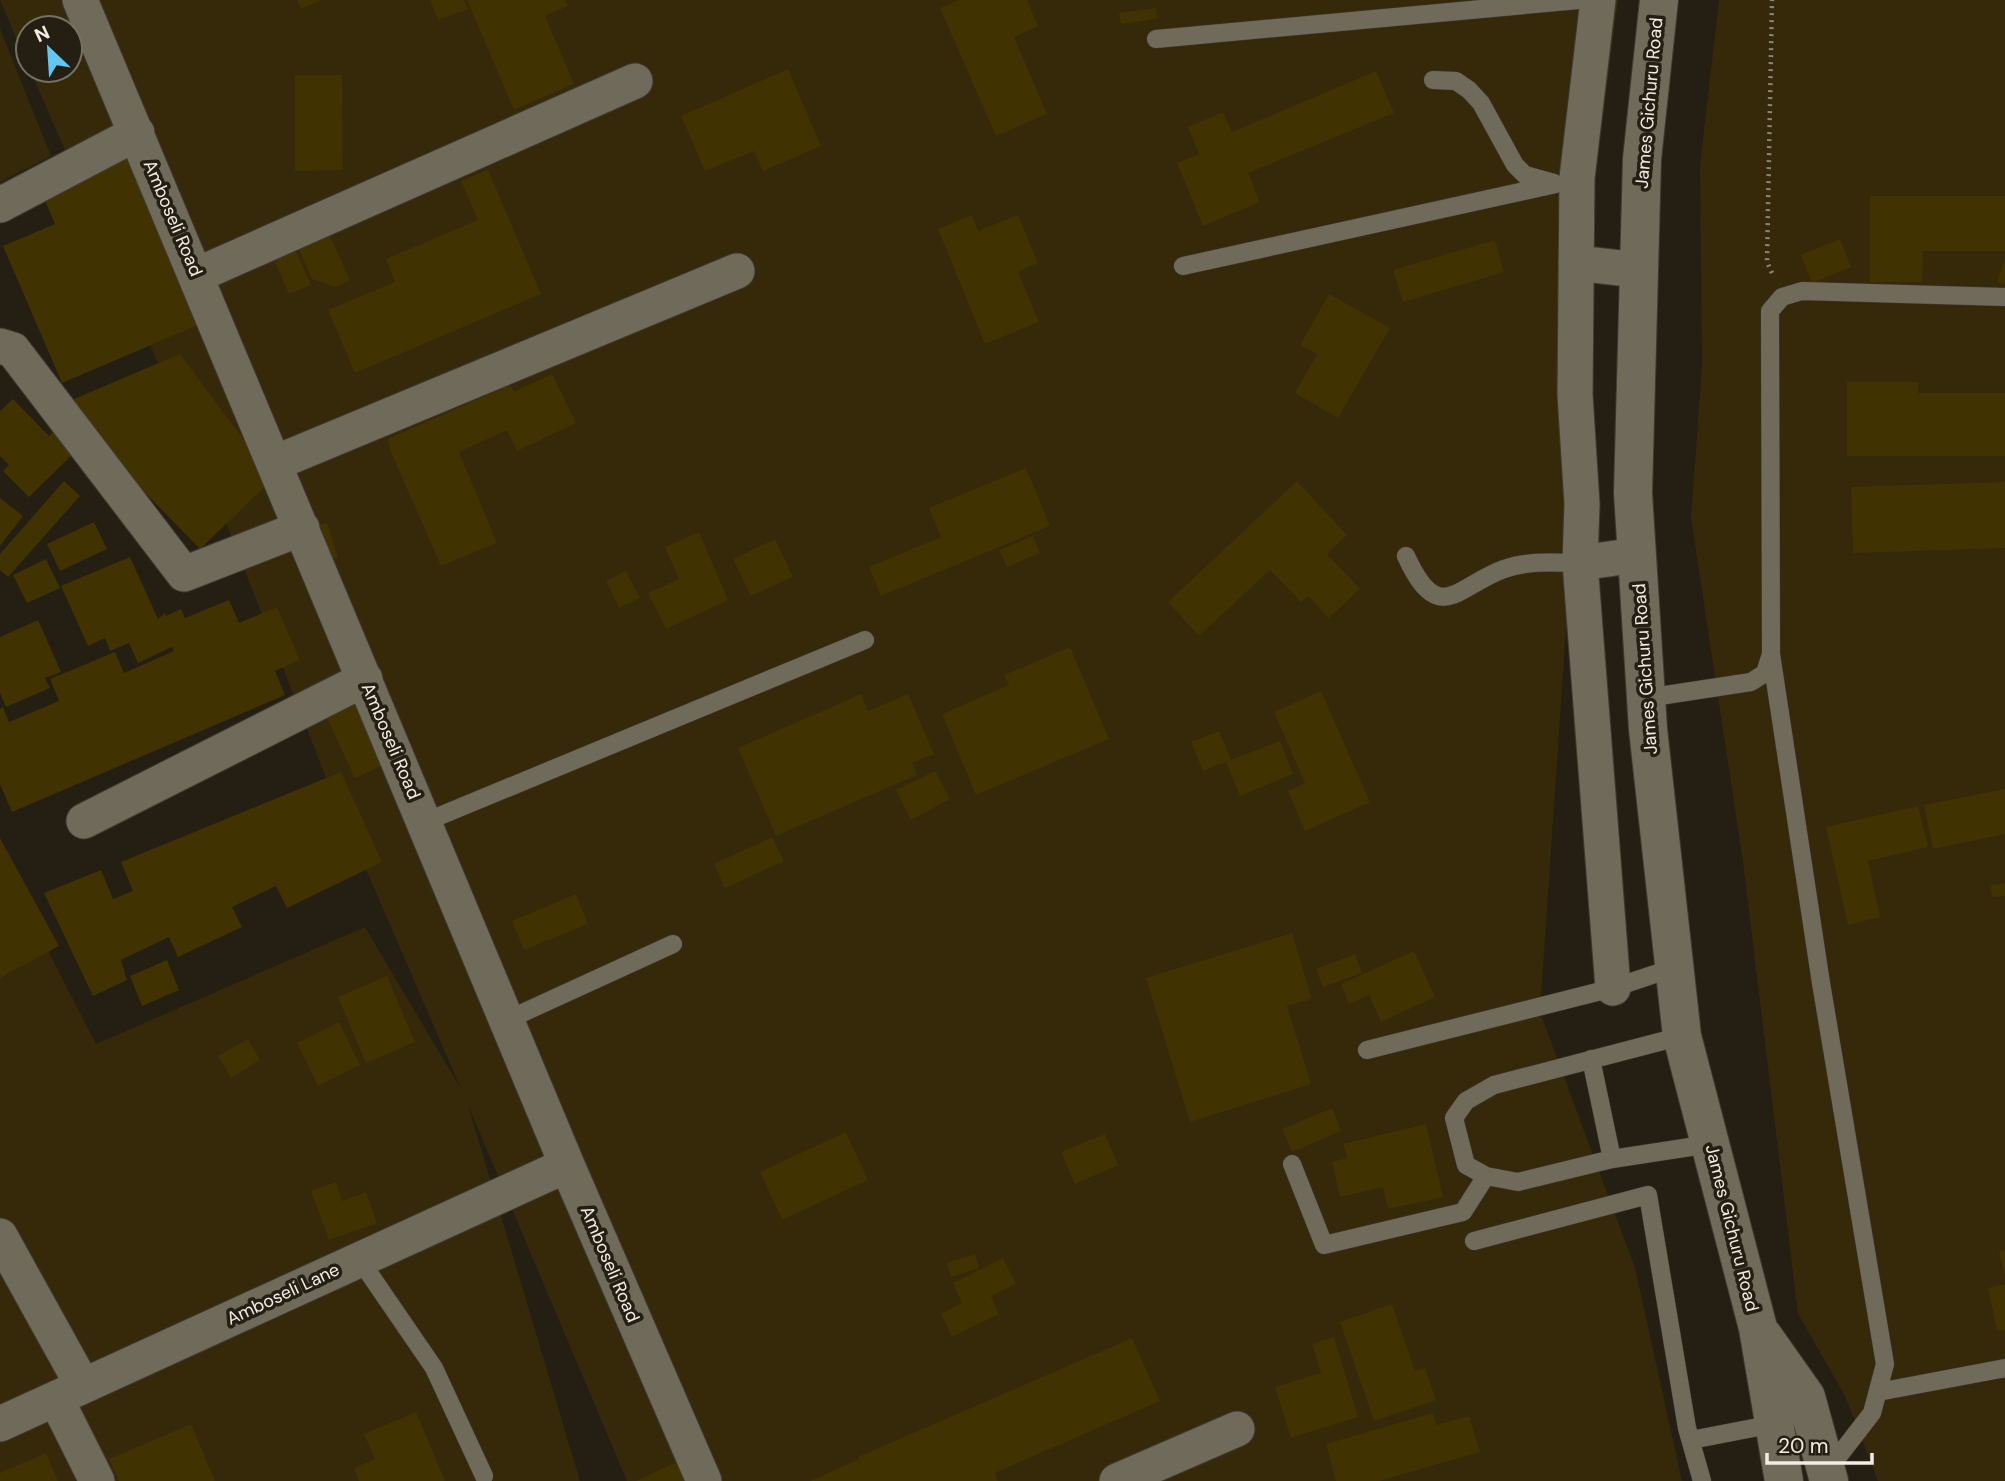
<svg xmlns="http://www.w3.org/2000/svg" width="2005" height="1481" font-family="'DM Sans',sans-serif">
<rect width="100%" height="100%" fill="#241f12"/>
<path fill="#35290a" d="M0 0H1618L1573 350V527L1540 1012 1635 1268 1682 1481H627L468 1105 580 1481H0V858L96 1044 365 927 461 1089 323 770 212 487 30 70H70V28H28V66Z
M1719 0H2005V1481H1878L1845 1396 1798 1314 1743 862 1691 518 1702 366 1700 165Z
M0 29 51 156 0 182Z"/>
<path fill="#413202" d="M297 0H322L301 9Z
M430 0H464L468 9 438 20Z
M467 0H565L568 6 545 16 574 84 514 110Z
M958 0H1027L1038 26 1014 37 1047 114 996 136 940 8Z
M1156 8 1157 19 1121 24 1119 13Z
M788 69 821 146 763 171 754 151 705 171 681 116Z
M1376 71 1394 113 1248 173 1260 202 1203 226 1177 163 1199 154 1188 127 1223 112 1232 132Z
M295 75H342L343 170 295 171Z
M125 155 198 325 62 383 3 246 55 224 41 191Z
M488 170 541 294 355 373 328 310 395 282 386 259 478 220 461 181Z
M1870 196H2005V251H1923L1922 282H1870Z
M972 215 978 231 1018 215 1038 263 1018 272 1039 322 985 344 938 229Z
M326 227 350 280 335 287 312 279 295 241Z
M1840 239 1851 267 1812 283 1801 255Z
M291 240 311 285 289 294 269 248Z
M1495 240 1504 272 1403 302 1393 270Z
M2005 258V284L1997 282Z
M1329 294 1390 328 1338 418 1295 393 1317 354 1300 345Z
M180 354 273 479 200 549 60 405Z
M552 374 576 423 517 451 507 430 459 452 497 543 441 566 390 450 388 439 510 385 514 392Z
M1847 382H1918V393H2005V456H1847Z
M13 399 49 436 57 429 77 450 29 497 3 471 9 465 0 456V411Z
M1026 468 1050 526 881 596 869 567 941 537 929 508Z
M64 481 80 496 8 577 0 570V554Z
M1297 481 1347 535 1327 554 1360 589 1329 618 1308 596 1301 602 1270 570 1199 636 1168 602Z
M2005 482V548L1853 553 1851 487Z
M0 498 23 516 0 546Z
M94 522 107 549 60 571 47 544Z
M327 523 338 557 320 562 310 528Z
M699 532 728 600 666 629 648 593 679 579 665 547Z
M1033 536 1040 553 1007 567 999 550Z
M775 539 793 577 751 596 733 559Z
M130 557 158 619 165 613 166 616 181 609 185 618 229 600 239 623 277 607 300 660 275 671 285 695 12 812 0 784V709L3 707 9 722 59 701 50 679 115 652 124 673 174 651 172 647 138 663 129 643 110 651 105 638 88 646 61 586Z
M46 559 60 588 27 603 13 575Z
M626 571 640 598 619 608 606 581Z
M38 620 61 672 45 678 50 688 6 707 0 693V637Z
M1070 647 1109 739 976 795 942 714 1009 685 1004 675Z
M358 691 390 762 355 778 322 707Z
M1321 691 1370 802 1305 831 1288 791 1305 783 1274 712Z
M861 694 868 711 908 694 934 754 912 763 917 775 776 836 738 748Z
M1219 731 1231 760 1280 741 1293 774 1240 796 1226 762 1203 771 1191 742Z
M935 771 950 799 911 820 896 790Z
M341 772 382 862 287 908 276 886 232 907 242 927 178 957 169 937 121 960 127 980 93 996 44 893 101 870 113 899 133 891 121 862Z
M2005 789V834L1933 849 1924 805Z
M1918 806 1928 847 1868 861 1880 917 1848 925 1826 827Z
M772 837 784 861 725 888 714 864Z
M0 838 59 946 0 978Z
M2005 883V896L1992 897 1990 885Z
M576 894 588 924 524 950 512 921Z
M1292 933 1312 999 1287 1006 1311 1084 1190 1122 1146 978Z
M1414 951 1435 997 1381 1022 1369 995 1349 1004 1341 984Z
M1355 954 1362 973 1323 987 1316 969Z
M167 960 179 990 142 1006 130 976Z
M387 976 415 1042 366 1063 338 997Z
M339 1022 360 1065 318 1086 297 1043Z
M248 1039 260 1060 231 1078 218 1056Z
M1332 1108 1341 1131 1292 1152 1282 1129Z
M1426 1124 1443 1197 1388 1209 1383 1187 1340 1197 1332 1162 1347 1158 1343 1144Z
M846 1132 868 1180 782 1220 760 1172Z
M1105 1134 1118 1165 1075 1184 1061 1152Z
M336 1182 342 1201 366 1192 377 1223 329 1240 311 1191Z
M2005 1250V1274H2004L1999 1251Z
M975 1254 979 1268 951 1277 947 1263Z
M1003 1258 1016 1284 991 1296 999 1314 952 1337 941 1314 962 1303 953 1283Z
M2005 1284V1330L1997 1331 1988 1288Z
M1392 1304 1415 1371 1425 1368 1436 1400 1374 1421 1340 1322Z
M1334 1337 1358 1417 1291 1438 1275 1387 1321 1373 1312 1344Z
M1132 1338 1160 1401 995 1473 998 1481H810L859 1459 858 1457Z
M416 1412 445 1481H359L354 1468 375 1459 364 1434Z
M1433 1413 1437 1425 1469 1416 1480 1452 1379 1481H1336L1326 1444Z
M191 1424 215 1481H119L109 1459Z
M46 1453 58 1481H0V1473Z
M677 1462 687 1481H636Z"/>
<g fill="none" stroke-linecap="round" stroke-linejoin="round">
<g stroke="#3f3b33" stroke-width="19">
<path id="service" d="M1156 39 1579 0
M1433 80 1456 81 1469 90 1481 103 1515 165 1525 175 1554 183
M1183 266 1556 184
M1406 556C1439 628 1457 586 1504 569 1528 560 1556 563 1580 563
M1771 654 1821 983 1885 1364 1872 1413 1827 1471
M1646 698 1751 682 1765 673 1771 654 1770 311 1782 297 1802 291 2005 297
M425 822 865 640
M507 1020 673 944
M1682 1036 1494 1085 1466 1101 1454 1118 1466 1165 1486 1176 1518 1182 1612 1159 1710 1144
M1367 1050 1613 988 1673 968
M1591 1059 1612 1159
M1292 1164 1324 1245 1463 1212 1486 1176
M1474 1241 1648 1195 1687 1428 1702 1481
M360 1260 434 1368 484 1476
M1878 1392 2005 1368
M1691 1440 1774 1424"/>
</g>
<g stroke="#3f3b33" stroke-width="37">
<path id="minor" d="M80 0 567 1165 704 1481
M0 205 137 133
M1576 263 1638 270
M197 275 635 81
M0 346 13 350 184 574 302 528
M275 463 737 271
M1580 563 1582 504 1575 395 1577 178 1598 0
M84 821 365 679
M1613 988 1580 563 1637 555
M0 1236 83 1386
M56 1399 97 1481
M0 1424 567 1165
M1117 1481 1237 1429"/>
</g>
<g stroke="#3f3b33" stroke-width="40">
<path id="secondary" d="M1659 0 1642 159 1633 493 1648 729 1682 1036 1758 1328 1784 1481
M1763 1336 1806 1397 1829 1481"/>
</g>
<path stroke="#8a857b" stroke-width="4.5" stroke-dasharray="2 5" stroke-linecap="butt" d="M1772 273 1767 262 1772 0"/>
<use href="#service" stroke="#706a5b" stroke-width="18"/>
<use href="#minor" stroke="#706a5b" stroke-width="35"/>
<use href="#secondary" stroke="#706a5b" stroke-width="38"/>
</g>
<g text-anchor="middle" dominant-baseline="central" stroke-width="7" stroke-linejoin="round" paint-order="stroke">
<g font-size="18" fill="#f1ede5" stroke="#241f12">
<text transform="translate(1649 103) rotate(-85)">James Gichuru Road</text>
<text transform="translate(173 218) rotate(67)">Amboseli Road</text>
<text transform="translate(1645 669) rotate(-94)">James Gichuru Road</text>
<text transform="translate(391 741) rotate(67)">Amboseli Road</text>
<text transform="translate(1732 1228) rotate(76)">James Gichuru Road</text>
<text transform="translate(610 1264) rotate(67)">Amboseli Road</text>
<text transform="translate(283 1294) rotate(-25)">Amboseli Lane</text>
</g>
</g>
<g transform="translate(49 49) rotate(335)"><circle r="33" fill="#241f12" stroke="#767166" stroke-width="2"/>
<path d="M0-5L12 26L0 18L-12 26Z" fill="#64c5ee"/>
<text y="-10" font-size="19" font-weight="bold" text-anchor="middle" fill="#f1ede5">N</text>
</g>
<path d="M1767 1453v10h105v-10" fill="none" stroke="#f1ede5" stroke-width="3.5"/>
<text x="1778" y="1453" font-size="21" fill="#f1ede5" stroke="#241f12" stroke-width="5" paint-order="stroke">20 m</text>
</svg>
